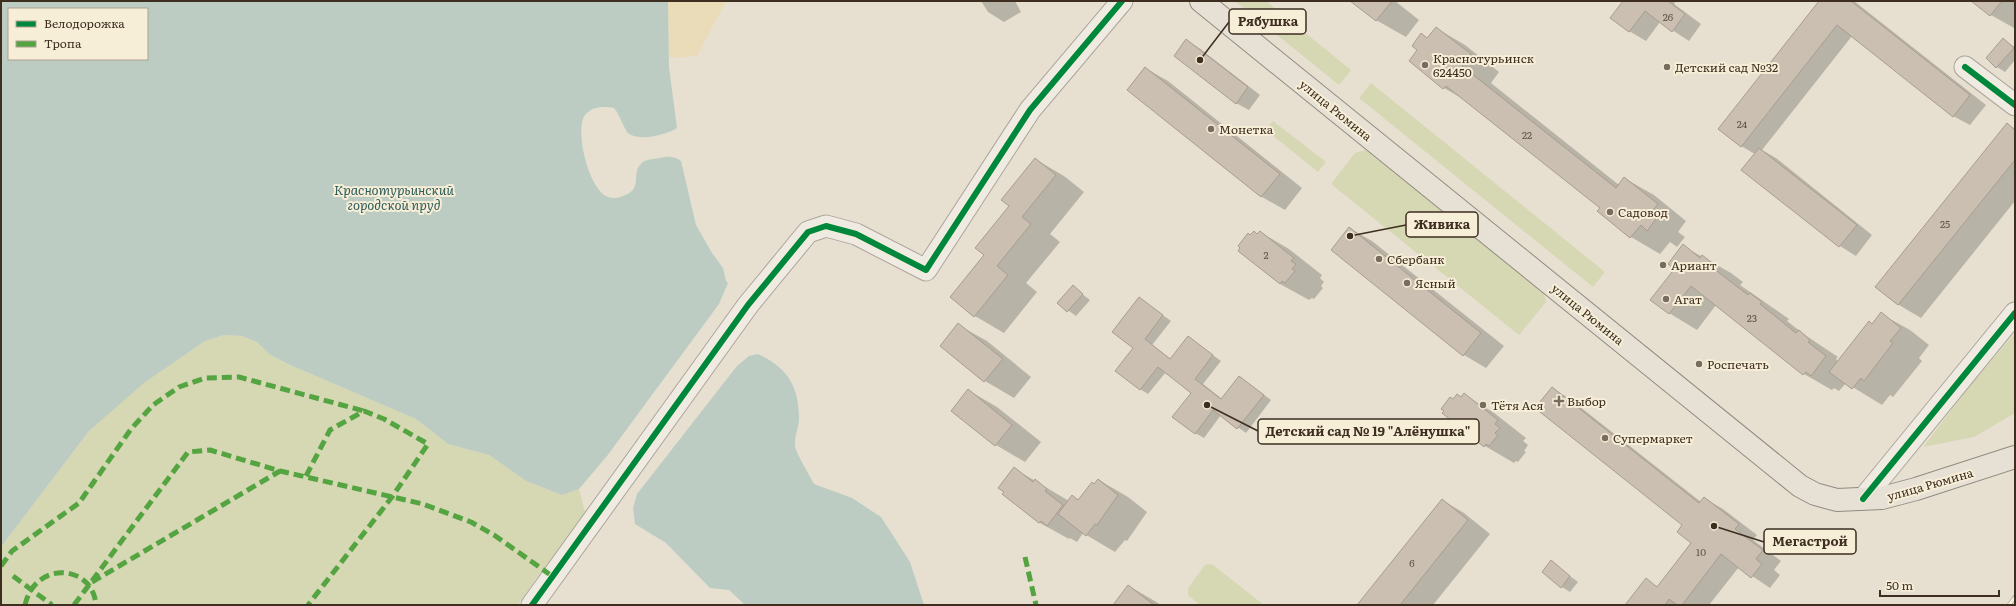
<svg xmlns="http://www.w3.org/2000/svg" width="2016" height="606" font-family="Literata,serif">
<rect width="100%" height="100%" fill="#e7e0d1"/>
<path fill="#d6d7b3" d="M1235 1H1266L1351 70 1339 85Z
M1371 83 1605 272 1593 287 1359 98Z
M1273 121 1326 162 1318 172 1266 130Z
M1366 150 1544 293 1546 302 1519 335 1331 184 1355 153Z
M2015 333V413L1974 437 1923 447 1969 387Z
M224 335 242 336 257 342 269 354 288 364 416 419 448 444 489 455 526 481 562 495 579 489 586 516 537 577 518 605H1V547L89 431 145 381 205 341Z
M1211 564 1213 565 1264 605H1200L1188 595V588L1205 565Z"/>
<path fill="#eadcb9" d="M668 1H726L697 56 669 58Z"/>
<path fill="#bcccc2" fill-rule="evenodd" d="M1 1H668L669 67 677 128C666 135 639 142 628 133 623 127 620 115 614 108 604 106 592 106 585 115 574 130 589 191 608 197 613 199 618 198 623 196 645 189 629 172 643 162 647 159 655 159 660 158 669 156 674 156 681 161L696 225 712 253 723 268 726 281 728 283 719 304 607 456 579 489 562 495 526 481 489 455 448 444 416 419 288 364 269 354 257 342 242 336 224 335 205 341 145 382 89 431 1 547ZM9 9H147V59H9Z
M758 354C787 367 799 386 799 418 799 427 794 437 795 446 796 453 810 476 814 484L852 498 881 517 910 562 924 605H745L729 590 710 588 666 543 635 524 633 508 637 494 737 366 749 356Z"/>
<path fill="#0003" d="M981 1H1015L1021 12 1004 22 988 12Z
M1352 1H1395L1419 20 1406 37 1376 20Z
M1625 1H1676L1674 4 1701 24 1689 41 1660 22 1646 41 1629 31Z
M1821 1H1854L1986 105 1970 125 1953 116 1852 36 1762 150 1776 158 1872 235 1856 256 1840 246 1743 170 1755 154 1741 146Z
M1973 1H2015V26L2014 28 1991 15Z
M1436 28 1465 45 1499 72 1491 83 1619 185 1624 178 1654 195 1686 221 1678 232 1685 237 1677 247 1670 242 1660 254 1631 237 1598 211 1601 208 1465 100 1444 88 1410 61 1419 50 1422 35 1428 38Z
M2003 40 2015 47V60L2005 72 1997 67Z
M1187 41 1199 48 1260 95 1249 110 1236 103Z
M1145 68 1168 81 1302 188 1285 210 1262 197 1128 89Z
M2007 124 2015 129V201L1921 318 1899 305 1876 287Z
M1035 159 1064 176 1084 192 1050 234 1060 242 1026 283 1037 292 1004 333 975 316 951 297 985 255Z
M1349 228 1372 241 1504 346 1486 368 1464 355Z
M1254 232 1258 234 1260 232 1289 249 1322 275 1320 278 1324 282 1321 286 1323 288 1314 299 1312 298 1309 300 1280 284 1251 236Z
M1683 246 1731 273 1743 282 1740 285 1789 319 1787 321 1805 335 1838 357 1836 359 1838 361 1881 314 1910 330 1929 345 1919 358 1922 361 1893 397 1890 395 1882 405 1846 383 1839 391 1834 388 1832 390 1804 374 1716 305 1697 330 1669 313 1674 267Z
M1073 287 1090 300 1076 316 1058 303Z
M1139 298 1171 321 1152 345 1171 359 1188 337 1221 361 1203 384 1222 399 1240 377 1271 400 1246 433 1221 415 1204 438 1195 433 1192 393 1166 372 1148 394 1140 389 1134 348Z
M958 325 987 341 1031 377 1014 398 985 381 941 346Z
M1552 388 1570 399 1701 502 1704 498 1723 509 1757 535 1753 540 1781 561 1774 570 1780 575 1770 588 1739 567 1709 605H1626L1646 580 1658 587 1692 543 1684 524Z
M968 390 997 407 1041 442 1025 462 996 445 952 410Z
M1464 395 1493 412 1526 438 1523 441 1528 445 1524 451 1526 452 1518 462 1516 461 1514 463 1485 446 1443 413 1453 400 1462 398Z
M1015 469 1069 501 1073 497 1079 500 1099 480 1128 497 1147 512 1127 541 1125 540 1115 552 1083 533 1077 542 1070 538 1069 539 1040 523 1004 494Z
M1442 500 1464 513 1490 534 1433 605H1358Z
M1551 562 1578 582 1570 592 1562 587Z
M1129 586 1158 603 1160 605H1114Z"/>
<path fill="#cbbfb2" stroke="#a89c90" d="M1350 1H1392L1376 21Z
M1623 1H1668L1685 14 1672 32 1645 11 1629 32 1610 18Z
M1819 1H1851L1970 95 1953 117 1837 25 1741 147 1718 129Z
M1971 1H2002L1990 16Z
M1436 27 1471 54 1462 66 1616 188 1624 177 1658 204 1650 214 1656 219 1647 231 1641 225 1630 238 1597 211 1600 208 1446 86 1443 89 1409 61 1417 50 1412 46 1421 33 1427 38Z
M2003 38 2014 48 1996 68 1986 58Z
M1186 39 1248 87 1236 104 1174 56Z
M1145 67 1280 174 1261 197 1127 90Z
M2007 123 2015 130V160L1898 305 1875 287Z
M1759 148 1857 225 1839 247 1741 170Z
M1035 158 1056 175 1022 217 1031 224 997 266 1008 275 974 317 950 297 984 255 975 248 1009 206 1001 200Z
M1349 227 1481 333 1463 356 1331 250Z
M1254 231 1257 234 1260 231 1294 258 1291 261 1296 264 1292 269 1295 271 1285 283 1282 281 1280 284 1238 251 1240 248 1238 246 1248 233 1250 235Z
M1683 244 1700 258 1702 255 1715 265 1713 268 1748 295 1750 293 1762 302 1760 304 1796 333 1799 330 1810 340 1808 342 1826 356 1811 376 1806 372 1803 375 1691 286 1669 314 1650 300 1672 272 1670 271 1673 268 1668 264Z
M1073 285 1083 294 1067 312 1057 303Z
M1139 297 1163 315 1145 339 1170 359 1188 336 1213 355 1195 379 1221 399 1239 376 1264 395 1237 429 1213 410 1195 434 1172 417 1191 393 1158 367 1140 390 1115 371 1133 348 1112 332Z
M1881 312 1901 328 1890 341 1893 343 1864 381 1861 378 1852 389 1829 372 1869 321 1872 324Z
M958 323 1003 359 984 382 940 346Z
M1552 387 1699 503 1704 497 1739 524 1735 529 1763 550 1756 559 1762 564 1751 578 1721 554 1682 605H1677L1669 599 1665 605H1625L1646 578 1657 587 1691 543 1677 532 1682 525 1535 408Z
M968 389 1012 425 995 446 951 411Z
M1464 393 1498 420 1495 424 1500 428 1495 433 1498 435 1489 446 1486 444 1484 447 1442 413 1444 411 1441 409 1450 397 1453 399 1457 394 1461 397Z
M1014 467 1033 482 1035 479 1047 489 1045 491 1063 505 1047 526 1041 521 1039 523 1002 494 1004 492 998 488Z
M1098 479 1118 495 1097 525 1095 524 1086 536 1058 514 1072 495 1078 500 1092 482 1094 484Z
M1442 499 1468 520 1400 605H1357Z
M1551 560 1570 576 1561 588 1542 572Z
M1128 585 1154 605H1113Z"/>
<g fill="none" stroke-linecap="round" stroke-linejoin="round">
<g stroke="#ada599" stroke-width="23">
<path id="minor" d="M1965 67 2015 105
M1863 499 2015 313
M532 605 748 305 808 232 826 226 856 234 926 270 1030 110 1122 1"/>
</g>
<g stroke="#928b80" stroke-width="24">
<path id="major" d="M1201 1 1800 486 1815 494 1837 500 1882 498 1916 489 2015 457"/>
</g>
<use href="#minor" stroke="#efebe3" stroke-width="21"/>
<use href="#major" stroke="#e6e1d4" stroke-width="22"/>
<g stroke="#afaaa2" stroke-width="4.5">
<path id="rail" d="M2009 605 2015 597"/>
</g>
<use href="#rail" stroke="#f7eed8" stroke-width="3" stroke-dasharray="9" stroke-linecap="butt"/>
<path stroke="#54a441" stroke-width="5" stroke-dasharray="10 5" stroke-linecap="butt" d="M306 476 330 430 364 411 384 419 428 444 392 497 308 605
M1025 557 1036 605
M1 566 12 551 79 503 131 429 153 405 179 387 205 378 239 377 364 411
M13 576 52 605
M92 582 280 471
M25 605C35 560 93 564 96 605
M74 605 188 452 210 450 280 471 423 504 471 522 494 535 552 576"/>
<g stroke="#f7eed8" stroke-width="8">
<path id="cycleway" d="M1965 67 2015 105
M1863 499 2015 313
M532 605 748 305 808 232 826 226 856 234 926 270 1030 110 1122 1"/>
</g>
<use href="#cycleway" stroke="#00873e" stroke-width="6"/>
</g>
<g fill="#786c5e" stroke="#f7eed8" stroke-width="1.5">
<circle cx="1425" cy="65" r="4"/>
<circle cx="1667" cy="67" r="4"/>
<circle cx="1211" cy="129" r="4"/>
<circle cx="1610" cy="212" r="4"/>
<circle cx="1379" cy="259" r="4"/>
<circle cx="1663" cy="265" r="4"/>
<circle cx="1407" cy="283" r="4"/>
<circle cx="1666" cy="299" r="4"/>
<circle cx="1699" cy="364" r="4"/>
<path d="M1557 395h4v4h4v4h-4v4h-4v-4h-4v-4h4z"/>
<circle cx="1483" cy="405" r="4"/>
<circle cx="1605" cy="438" r="4"/>
</g>
<g text-anchor="middle" dominant-baseline="central" stroke-width="4" stroke-linejoin="round" paint-order="stroke">
<g font-size="10" fill="#605244">
<text x="1668" y="16">26</text>
<text x="1742" y="123">24</text>
<text x="1527" y="134">22</text>
<text x="1945" y="223">25</text>
<text x="1266" y="254">2</text>
<text x="1752" y="317">23</text>
<text x="1701" y="551">10</text>
<text x="1412" y="562">6</text>
</g>
<g font-size="12" fill="#3d2e20" stroke="#f7eed8" text-anchor="start">
<text x="1433" y="58">Краснотурьинск<tspan x="1433" dy="14">624450</tspan></text>
<text x="1675" y="67">Детский сад №32</text>
<text x="1219" y="129">Монетка</text>
<text x="1618" y="212">Садовод</text>
<text x="1387" y="259">Сбербанк</text>
<text x="1671" y="265">Ариант</text>
<text x="1415" y="283">Ясный</text>
<text x="1674" y="299">Агат</text>
<text x="1707" y="364">Роспечать</text>
<text x="1567" y="401">Выбор</text>
<text x="1491" y="405">Тётя Ася</text>
<text x="1613" y="438">Супермаркет</text>
</g>
<g font-size="12" fill="#3d2e20" stroke="#f7eed8">
<text transform="translate(1336 110) rotate(39)">улица Рюмина</text>
<text transform="translate(1588 314) rotate(39)">улица Рюмина</text>
<text transform="translate(1930 484) rotate(-16)">улица Рюмина</text>
</g>
<g font-size="13" font-style="italic" fill="#2f5d5a" stroke="#f7eed8">
<text x="394" y="189">Краснотурьинский<tspan x="394" dy="15">городской пруд</tspan></text>
</g>
</g>
<path fill="none" stroke="#3d2e20" stroke-width="1.5" d="M1200 60L1229 22M1350 236L1406 225M1207 405L1258 431M1714 526L1764 542"/>
<g fill="#3d2e20" stroke="#f7eed8" stroke-width="1.5">
<circle cx="1200" cy="60" r="4"/>
<circle cx="1350" cy="236" r="4"/>
<circle cx="1207" cy="405" r="4"/>
<circle cx="1714" cy="526" r="4"/>
</g>
<g fill="#f7eed8" stroke="#3d2e20" stroke-width="1.5">
<rect x="1229" y="9" width="77" height="25" rx="4"/>
<rect x="1406" y="212" width="72" height="25" rx="4"/>
<rect x="1258" y="419" width="221" height="25" rx="4"/>
<rect x="1764" y="529" width="92" height="25" rx="4"/>
</g>
<g font-size="13" text-anchor="middle" font-weight="bold" fill="#3d2e20">
<text x="1268" y="26">Рябушка</text>
<text x="1442" y="229">Живика</text>
<text x="1368" y="436">Детский сад № 19 "Алёнушка"</text>
<text x="1810" y="546">Мегастрой</text>
</g>
<rect width="2016" height="606" fill="none" stroke="#3d2e20" stroke-width="4"/>
<rect x="8" y="8" width="140" height="52" fill="#f7eed8" stroke="#ada18e"/>
<rect x="16" y="21" width="20" height="6" fill="#00873e" stroke="#ada18e"/>
<text x="44" y="28" font-size="12" fill="#3d2e20">Велодорожка</text>
<rect x="16" y="41" width="20" height="6" fill="#54a441" stroke="#ada18e"/>
<text x="44" y="48" font-size="12" fill="#3d2e20">Тропа</text>
<path d="M1880 590v6h119v-6" fill="none" stroke="#3d2e20" stroke-width="2"/>
<text x="1886" y="590" font-size="12" fill="#3d2e20" stroke="#f7eed8" stroke-width="3" paint-order="stroke">50 m</text>
</svg>
